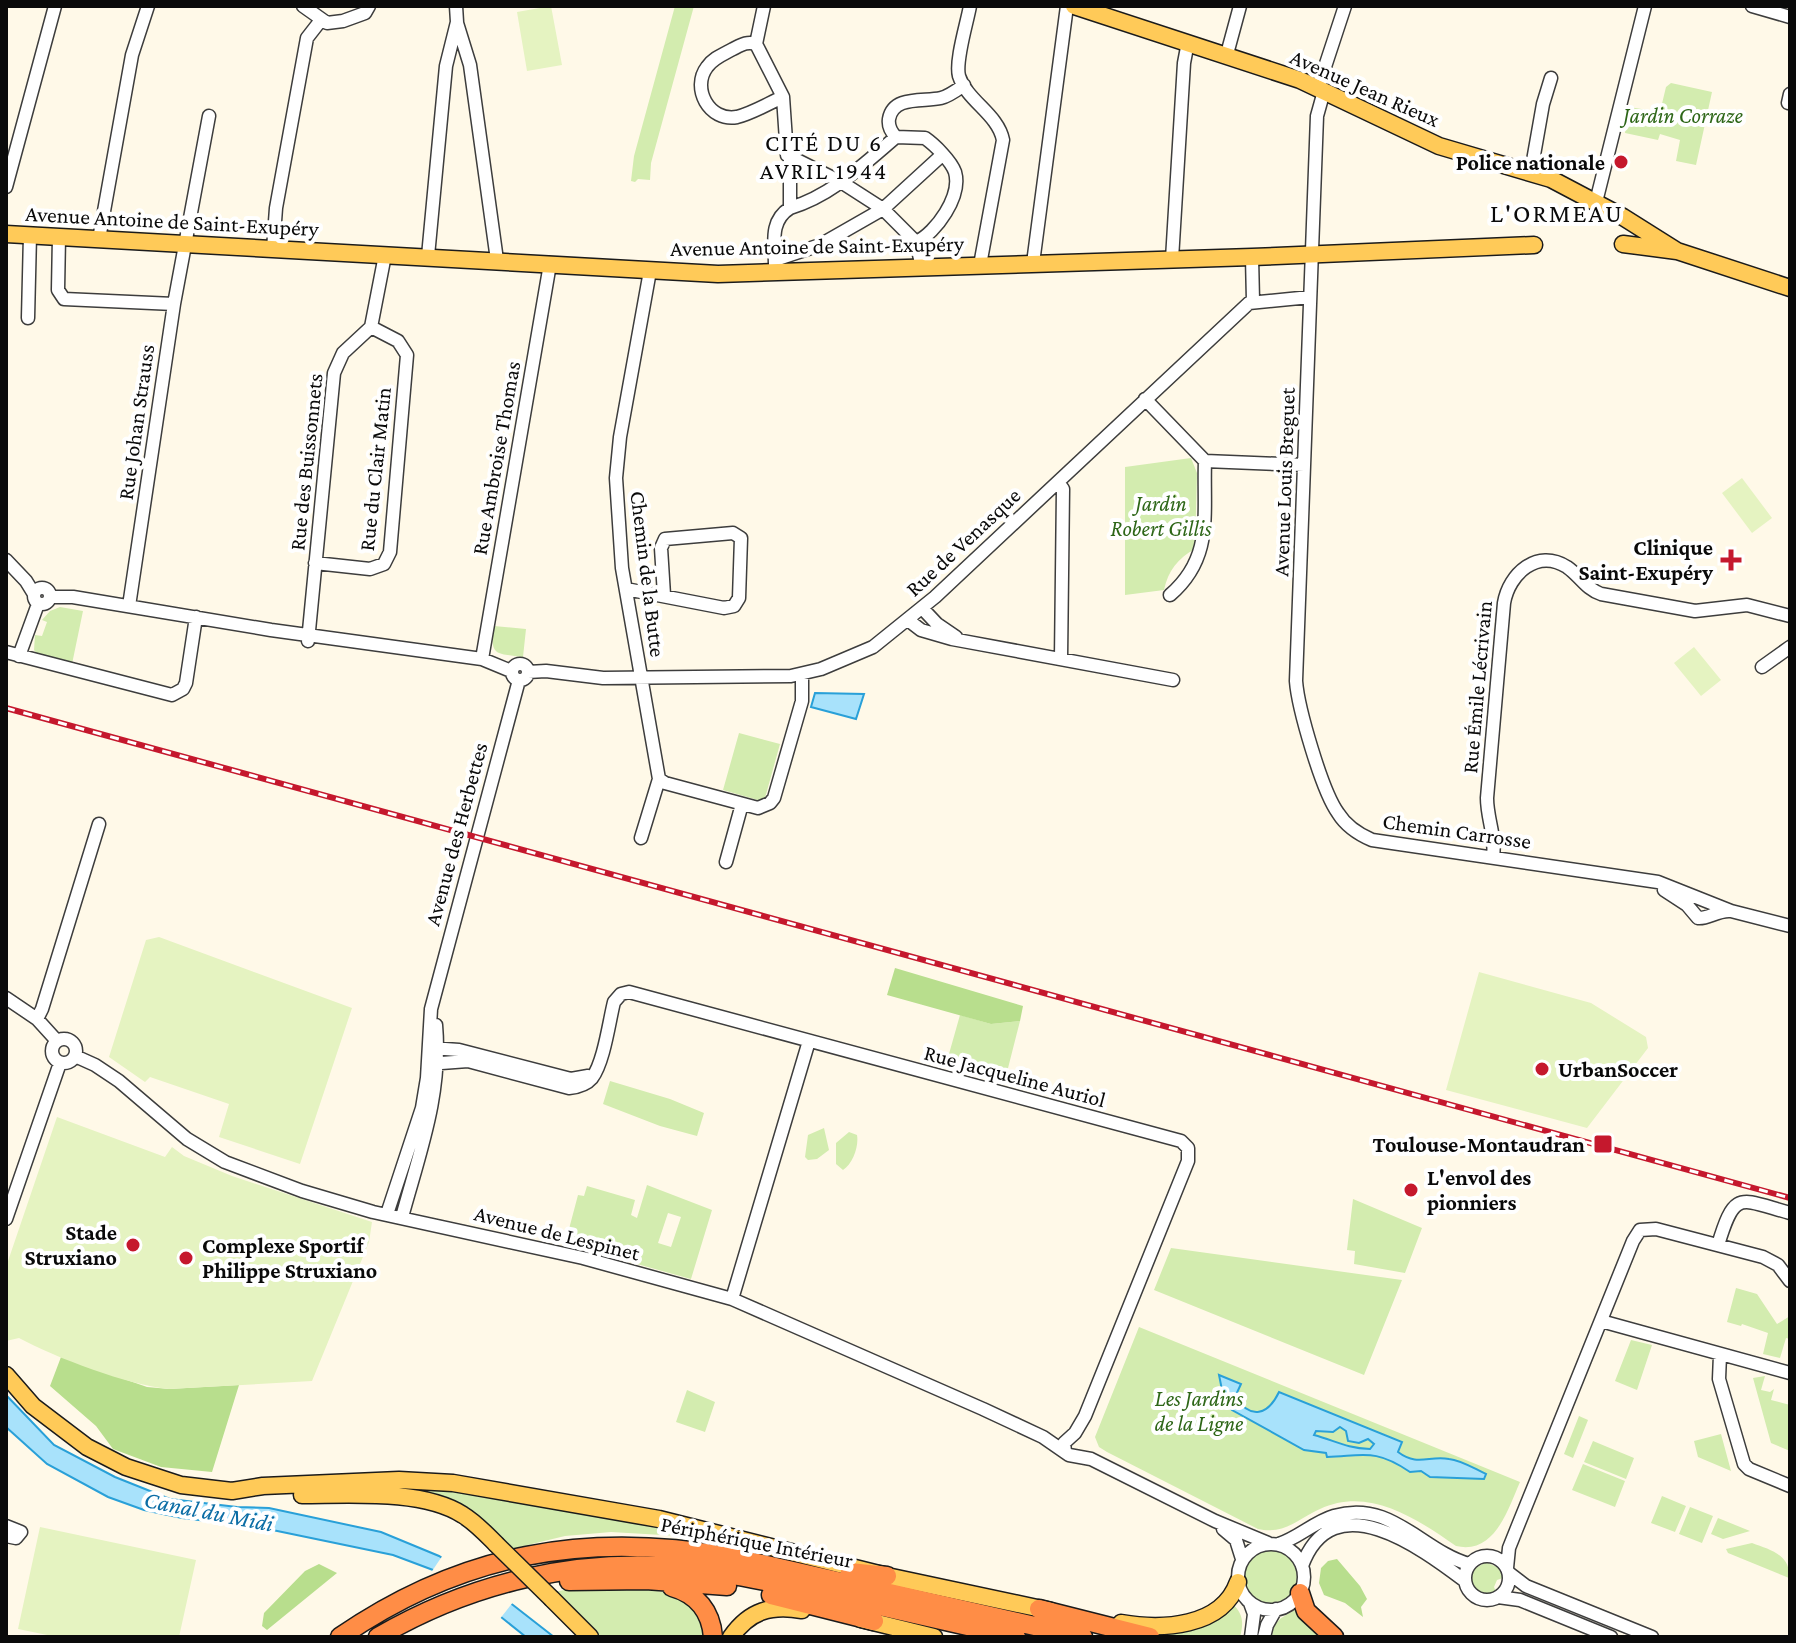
<svg xmlns="http://www.w3.org/2000/svg" width="1796" height="1643" font-family="'Crimson Pro',serif">
<rect width="100%" height="100%" fill="#fff9e8"/>
<path fill="#d3ecaf" fill-rule="evenodd" d="M675 6H694L651 163 650 180 638 179 635 182 631 181 634 156Z
M1671 83 1712 92 1696 165 1676 161 1680 140 1660 134 1658 140 1625 133 1629 107 1660 112 1666 87Z
M1191 458 1197 473 1195 549C1178 558 1168 571 1164 590L1125 595V467Z
M60 607 83 611 72 664 38 655 34 650 35 635 42 636 47 622 42 620 50 611Z
M494 626 526 629 523 657C497 653 489 657 494 626Z
M739 733 780 744 765 798 761 801 723 790Z
M960 1015 991 1024 1020 1021 1006 1076 947 1061Z
M610 1081 670 1099 704 1113 697 1136 660 1126 603 1104Z
M824 1128 829 1150 817 1159 808 1160 805 1157 808 1135Z
M849 1132 857 1135C859 1146 853 1164 843 1170L836 1164V1143Z
M647 1185 712 1210 691 1279 565 1244 578 1195 584 1196 587 1186 635 1200 631 1215 637 1218ZM668 1213 681 1217 671 1247 658 1243Z
M1353 1199 1422 1228 1405 1273 1354 1264 1355 1251 1347 1250Z
M1171 1248 1402 1280 1364 1375 1154 1290Z
M1736 1288 1757 1294 1777 1324 1790 1316V1339L1786 1338 1780 1358 1763 1354 1768 1333 1742 1324 1741 1326 1727 1322Z
M1139 1327 1520 1482C1508 1509 1495 1555 1456 1546 1417 1519 1369 1486 1320 1509 1298 1519 1284 1535 1258 1529L1107 1452 1099 1447 1095 1437Z
M1631 1340 1652 1345 1637 1390 1615 1381Z
M1765 1376 1761 1390 1770 1392 1774 1389 1771 1400 1790 1405V1451L1771 1443 1753 1378Z
M687 1390 715 1402 705 1432 676 1422Z
M1579 1416 1588 1420 1573 1458 1564 1454Z
M1721 1434 1731 1471 1698 1457 1694 1441Z
M1593 1441 1634 1458 1626 1479 1584 1462Z
M1583 1464 1625 1481 1615 1507 1572 1490Z
M402 1487H444L698 1534 696 1537 611 1532 565 1536 511 1549 401 1490Z
M1662 1496 1686 1506 1675 1532 1651 1523Z
M1690 1507 1713 1516 1702 1543 1679 1534Z
M1718 1518 1750 1531 1723 1539 1711 1534Z
M1752 1543C1771 1550 1791 1555 1789 1578L1728 1553 1726 1549Z
M1243 1577a27 27 0 1 1 54 0a27 27 0 1 1-54 0Z
M1486 1562 1499 1568 1503 1578 1497 1580 1494 1587 1496 1592C1479 1599 1467 1587 1473 1570Z
M580 1587C614 1587 684 1582 701 1619 704 1624 704 1631 705 1637H599L554 1592Z
M1232 1603C1243 1614 1244 1622 1240 1637H1175L1147 1633Z
M1295 1610 1323 1637H1272C1274 1620 1281 1618 1295 1610Z"/>
<path fill="#b8de8d" d="M895 968 1023 1006 1020 1021 991 1024 887 995Z
M61 1357 147 1387 169 1389 239 1385 212 1472 161 1467 113 1449 96 1426 50 1386Z
M1337 1559 1360 1586 1367 1599 1361 1607 1363 1617 1345 1603 1324 1595 1319 1583 1321 1568 1328 1561Z
M319 1564 337 1573 267 1630 262 1626 264 1613 305 1571Z"/>
<path fill="#e5f3c1" d="M551 6 562 65 527 71 517 12Z
M1742 478 1772 518 1752 533 1722 493Z
M1694 647 1721 680 1701 696 1674 663Z
M159 937 352 1008 300 1164 219 1137 229 1104 150 1077 145 1082 109 1057 146 940Z
M1479 972 1591 1003 1646 1037 1648 1048 1587 1128 1446 1090Z
M57 1117 165 1157 172 1147 184 1156 232 1176 372 1222 369 1242 312 1381 169 1389C128 1385 56 1358 19 1338L6 1341V1267Z
M40 1527 196 1560 179 1637H57L18 1629Z"/>
<path fill="#a8e2fb" stroke="#29a0d8" stroke-width="2" fill-rule="evenodd" d="M815 693 864 694 856 719 811 707Z
M1219 1375 1241 1384 1235 1397C1251 1420 1268 1415 1279 1392L1402 1442 1398 1452C1418 1467 1429 1455 1449 1459 1461 1460 1475 1469 1486 1474L1484 1479 1430 1477 1421 1471 1410 1472C1375 1448 1363 1456 1327 1457L1326 1453 1304 1450 1232 1410 1224 1400ZM1340 1427 1346 1431 1348 1441 1359 1443 1368 1439 1374 1444 1370 1449C1346 1448 1336 1441 1314 1435L1316 1431 1333 1432Z
M6 1395 54 1445 115 1477 170 1499 237 1507 269 1508 381 1532 439 1556 513 1605 554 1637H526L501 1617 433 1570 393 1555 258 1527 182 1518 144 1510 108 1497 47 1464 6 1427Z"/>
<path fill="#fff9e8" d="M443 1555 514 1601 499 1620 430 1574Z"/>
<g fill="none" stroke-linecap="round" stroke-linejoin="round">
<g stroke="#3d3d3d" stroke-width="15">
<path id="minor" d="M303 6 327 23 343 21 365 13 369 6
M970 6C967 23 955 61 959 76 967 101 998 114 1003 140L980 265
M1752 6 1790 17
M457 23 470 65 497 260
M756 44 764 6
M1227 54 1240 6
M1318 88 1345 6
M1324 91 1317 116 1296 681C1298 708 1322 791 1338 813 1346 826 1358 834 1372 840L1658 882 1731 911 1790 926
M783 97C769 103 753 113 737 117 709 122 691 88 707 67 713 58 724 54 733 49 741 45 747 41 756 44L783 97 787 155 841 182 883 209 916 242
M1788 103 1790 94
M896 137C891 132 888 126 889 119 893 95 924 102 941 98 949 96 957 90 964 85
M1531 172 1543 104 1551 78
M6 187 55 6
M1596 202 1645 6
M790 208C831 196 864 164 896 137L925 138C935 145 951 161 955 172 962 196 936 233 916 242L922 267
M59 237 58 290 64 299 174 304
M99 239 132 55 148 6
M273 249 276 208 307 38 321 20
M428 256 446 66 457 22 456 6
M1252 257 1253 301
M1172 259 1184 63 1188 42
M775 260 820 245 883 209 942 155
M1033 263 1067 6
M775 265C775 244 769 221 790 208V158
M650 271 620 437 616 478 622 568 659 779 665 783 758 808 770 803 774 798 802 701V674
M28 318 30 235
M1145 399 1205 461 1304 465
M1058 482 1063 489 1061 659
M6 560 26 581 34 594
M315 563 370 569 384 564 390 552 407 355 398 341 371 327
M34 596a8 8 0 1 1 16 0a8 8 0 1 1-16 0Z
M626 589 724 608 734 606 739 598 741 538 733 533 665 539 661 548 664 595
M1170 595C1214 557 1203 514 1205 461
M50 597H73L271 630 482 659 511 671
M129 606 174 304 209 116
M922 608 937 624 956 637
M908 620 921 630 952 639 1173 680
M308 641 334 373 343 353 371 327 385 255
M6 652 172 695 183 689 186 683 196 617
M19 656 38 604
M482 659 550 264
M512 672a8 8 0 1 1 16 0a8 8 0 1 1-16 0Z
M1762 667 1790 647
M528 672 546 671 603 678 791 676 821 669 873 647 935 597 1249 303 1310 297
M641 838 659 779
M1493 857C1496 836 1487 819 1487 798L1504 603C1509 574 1537 548 1567 567 1580 576 1586 589 1601 594L1695 611 1747 605 1790 616
M726 862 742 804
M1664 890 1687 905 1698 918C1708 919 1716 911 1729 911
M6 998 37 1019 57 1041
M37 1019 42 1009 99 824
M52 1051a12 12 0 1 1 24 0a12 12 0 1 1-24 0Z
M431 1048 459 1050 571 1079 588 1076
M75 1056 95 1065 119 1081 187 1139 225 1162 302 1191 373 1212 583 1258 732 1299 983 1409 1043 1437 1069 1455 1091 1459 1215 1521 1268 1543
M428 1064 468 1061 569 1088C578 1087 586 1085 592 1078 604 1062 609 1022 614 1002L621 994 629 992 1181 1141 1188 1148V1161L1085 1416 1075 1433 1064 1443 1065 1451
M387 1214 422 1108 427 1078 431 1009 519 680
M402 1217C420 1151 442 1094 436 1025
M6 1219 60 1063
M1718 1245C1735 1189 1739 1199 1790 1213
M732 1299 809 1041
M1601 1321 1790 1373
M1720 1355 1719 1379 1744 1464 1749 1469 1790 1486
M6 1526 21 1532 16 1538 6 1536
M1223 1529 1236 1540 1242 1559
M1238 1577a33 33 0 1 1 66 0a33 33 0 1 1-66 0Z
M1279 1544C1298 1538 1314 1522 1334 1516 1391 1499 1422 1551 1469 1564
M1465 1578a22 22 0 1 1 44 0a22 22 0 1 1-44 0Z
M1302 1566C1333 1482 1421 1548 1465 1581
M1507 1568 1509 1548 1517 1528 1633 1241 1640 1230 1656 1229 1763 1257 1778 1265 1790 1281
M1509 1573 1526 1586 1652 1637
M1498 1597 1520 1600 1611 1637
M1250 1603 1254 1614 1251 1637
M1264 1637 1267 1625 1276 1609"/>
</g>
<g stroke="#1b1b1b" stroke-width="19">
<path id="major" d="M1074 6 1300 80 1439 146 1551 179 1623 217 1677 251
M6 234 718 274 1252 257 1534 245
M1623 244 1677 251 1790 288
M6 1375 33 1406 87 1447 126 1467 181 1485 232 1491 263 1486 399 1480 453 1483 659 1519 887 1576 1051 1611
M302 1495C349 1495 423 1489 463 1515 476 1523 486 1534 496 1544
M552 1599 590 1637
M861 1619 934 1637
M1121 1623C1161 1630 1222 1628 1238 1582
M731 1637C750 1610 771 1605 802 1610"/>
</g>
<g stroke="#1b1b1b" stroke-width="21">
<path id="highway" d="M850 1572 887 1576
M569 1581 646 1580 727 1586
M672 1587C697 1594 711 1611 713 1637
M1300 1593 1306 1611 1334 1637
M771 1595 874 1621
M1039 1609 1150 1637
M340 1637C462 1553 587 1531 731 1557L1083 1637
M378 1637C472 1582 579 1557 688 1568 740 1574 792 1587 844 1598 901 1611 959 1624 1016 1637"/>
</g>
<use href="#minor" stroke="#fff" stroke-width="12"/>
<use href="#major" stroke="#ffca58" stroke-width="16"/>
<use href="#highway" stroke="#ff8d46" stroke-width="18"/>
<g stroke="#c5182d" stroke-width="6">
<path id="rail" d="M6 708 1790 1198"/>
</g>
<use href="#rail" stroke="#fff" stroke-width="3" stroke-dasharray="9" stroke-linecap="butt"/>
<g stroke="#1b1b1b" stroke-width="19" stroke-linecap="butt">
<path id="major-bridge" d="M496 1544 552 1599"/>
</g>
<use href="#major-bridge" stroke="#ffca58" stroke-width="16"/>
</g>
<g fill="#c5182d" stroke="#fff" stroke-width="3">
<circle cx="1621" cy="162" r="8"/>
<path d="M1727 548h8v8h8v8h-8v8h-8v-8h-8v-8h8z"/>
<circle cx="1542" cy="1069" r="8"/>
<rect x="1593" y="1134" width="20" height="20" rx="4"/>
<circle cx="1411" cy="1190" r="8"/>
<circle cx="133" cy="1245" r="8"/>
<circle cx="186" cy="1258" r="8"/>
</g>
<g text-anchor="middle" dominant-baseline="central" stroke-width="8" stroke-linejoin="round" paint-order="stroke">
<g font-size="22" fill="#0a0a0a" stroke="#fff">
<text transform="translate(1365 88) rotate(24)">Avenue Jean Rieux</text>
<text transform="translate(172 221) rotate(3)">Avenue Antoine de Saint-Exupéry</text>
<text transform="translate(817 246) rotate(-1)">Avenue Antoine de Saint-Exupéry</text>
<text transform="translate(136 422) rotate(-82)">Rue Johan Strauss</text>
<text transform="translate(496 458) rotate(-80)">Rue Ambroise Thomas</text>
<text transform="translate(306 462) rotate(-84)">Rue des Buissonnets</text>
<text transform="translate(375 469) rotate(-84)">Rue du Clair Matin</text>
<text transform="translate(1284 482) rotate(-88)">Avenue Louis Breguet</text>
<text transform="translate(963 542) rotate(-43)">Rue de Venasque</text>
<text transform="translate(648 574) rotate(83)">Chemin de la Butte</text>
<text transform="translate(1477 687) rotate(-85)">Rue Émile Lécrivain</text>
<text transform="translate(1457 831) rotate(8)">Chemin Carrosse</text>
<text transform="translate(456 834) rotate(-75)">Avenue des Herbettes</text>
<text transform="translate(1015 1076) rotate(15)">Rue Jacqueline Auriol</text>
<text transform="translate(557 1233) rotate(14)">Avenue de Lespinet</text>
<text transform="translate(757 1542) rotate(11)">Périphérique Intérieur</text>
</g>
<g font-size="22" font-style="italic" fill="#2d6617" stroke="#fff">
<text x="1683" y="115">Jardin Corraze</text>
<text x="1161" y="503">Jardin<tspan x="1161" dy="25">Robert Gillis</tspan></text>
<text x="1199" y="1398">Les Jardins<tspan x="1199" dy="25">de la Ligne</tspan></text>
</g>
<g font-size="22" font-weight="bold" fill="#0a0a0a" stroke="#fff" text-anchor="end">
<text x="1605" y="162">Police nationale</text>
<text x="1713" y="547">Clinique<tspan x="1713" dy="25">Saint-Exupéry</tspan></text>
<text x="1558" y="1069" text-anchor="start">UrbanSoccer</text>
<text x="1585" y="1144">Toulouse-Montaudran</text>
<text x="1427" y="1177" text-anchor="start">L'envol des<tspan x="1427" dy="25">pionniers</tspan></text>
<text x="117" y="1232">Stade<tspan x="117" dy="25">Struxiano</tspan></text>
<text x="202" y="1245" text-anchor="start">Complexe Sportif<tspan x="202" dy="25">Philippe Struxiano</tspan></text>
</g>
<g font-size="24" letter-spacing="2" fill="#0a0a0a" stroke="#fff">
<text x="824" y="142">CITÉ DU 6<tspan x="824" dy="28">AVRIL 1944</tspan></text>
</g>
<g font-size="24" font-style="italic" fill="#0b6da5" stroke="#fff">
<text transform="translate(209 1511) rotate(11)">Canal du Midi</text>
</g>
<g font-size="26" letter-spacing="2" fill="#0a0a0a" stroke="#fff">
<text x="1557" y="213">L'ORMEAU</text>
</g>
</g>
<rect width="1796" height="1643" fill="none" stroke="#0a0a0a" stroke-width="16"/>
</svg>
